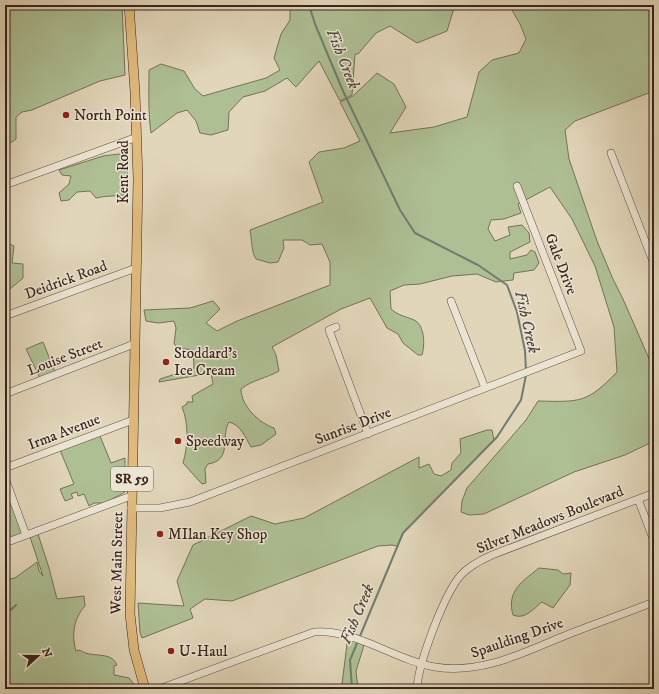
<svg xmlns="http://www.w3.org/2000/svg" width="659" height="694" font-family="'IM FELL DW Pica',serif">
<rect width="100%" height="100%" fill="#e2d6ba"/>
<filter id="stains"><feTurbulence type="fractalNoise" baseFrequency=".005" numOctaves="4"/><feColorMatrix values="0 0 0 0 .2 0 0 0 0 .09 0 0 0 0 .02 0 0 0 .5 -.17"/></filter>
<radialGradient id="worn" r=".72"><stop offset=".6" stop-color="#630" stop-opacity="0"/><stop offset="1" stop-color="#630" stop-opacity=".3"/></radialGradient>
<path fill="#aebf94" stroke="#747258" d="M5 5H122L125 75 100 81 32 110 22 112 16 117V139L10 143 5 144Z
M290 5H465L454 8 447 31 417 43 390 26 376 33 358 54H355L352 95 340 101 319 61 296 87 287 78 265 91 243 97 229 112 228 130 211 135 200 133 196 121 187 110 177 113 151 133C148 112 149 91 149 70L161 64 184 71 195 89 203 96 266 78 280 70 274 58 281 34 290 20Z
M509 5H654V91L575 121 565 130 569 159 597 241 612 277 623 299 654 370V441L625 455 574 472 484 514 469 515 461 512 462 501 467 488 526 420 538 401C581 402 587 403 617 372L614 327 595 266 572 219 550 187 518 204 521 213 504 219 491 220 488 229 495 241 510 235 508 227 522 225 529 233 530 242 510 252V259L527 255 531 250 535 252 539 263 534 270 514 273 513 280 496 282 477 274 452 276 420 284 404 285 390 291 391 309C399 316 405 316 414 320 425 325 425 345 422 355H418L403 343 398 334 387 328 370 298 341 309 272 347 276 355 279 371C267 378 252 380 241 389 241 406 259 423 274 428L276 434 261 445 251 447C245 437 241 425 229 422 220 438 233 460 208 464L205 469 206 483 202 484 183 463C188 446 189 423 182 407L187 404V402H193L192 396 213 384 211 373 159 382 160 379 194 368 193 350 178 348 174 344 176 328 174 321 158 323 146 321 144 310 190 308 213 301 220 309 206 323 217 331 237 321 330 285V262L322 244 310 245 302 240H283L284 248 278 262 270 263 256 259C251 251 252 240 250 230L323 202 309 162 319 152 344 148 360 141 340 102 353 96 377 73 394 84 406 107 390 133 434 127 467 117 479 72 492 60 519 53 526 39 520 24Z
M119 154 127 156 128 194C117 197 107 195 96 198L90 191 77 192 69 200 61 201 59 193 69 184 71 176 62 175 59 170 103 156Z
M5 242 14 246 12 263 23 264V278L9 290H5Z
M43 342 55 372 40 378 26 349Z
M487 430H492L494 440 403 533 397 546 392 545 378 546 232 601 205 599 190 609 193 618 142 638 140 633 138 603 184 606 177 581 193 545 251 516 275 524 304 518 419 457V468L429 464 434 474 441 476 451 470 452 463 461 453 460 439Z
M100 436 111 463 125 458V492L105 503H94L89 506 84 494 78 496 77 492 71 494 73 498 65 501 60 489 74 484 60 450Z
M12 505 23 533 5 541V507Z
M37 531 49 568 57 599 84 596 85 606C74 618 71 635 76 651L80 650C91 659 111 650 117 665L114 666V675L129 678 137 688 5 689V580L15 578 37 562 39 571 43 576 29 534Z
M539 568 558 570 563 574 571 573 570 585 553 608 542 602C533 609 525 620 513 615 506 591 523 581 539 568Z
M348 636 365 642 356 671 358 689H327L342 684Z"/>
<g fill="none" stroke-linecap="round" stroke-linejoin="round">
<path stroke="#707d72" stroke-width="2" d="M309 5 315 24 343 91 400 210 415 233 478 265 507 285 517 312 525 351 526 371
M5 615 16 605
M5 678 12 689
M352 689 350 660 403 533 497 437 521 400 526 375"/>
<g stroke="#635044" stroke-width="8">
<path id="minor" d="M611 153 654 264
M5 185 137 137
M451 301 485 388
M5 316 136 268
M336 327 329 330 368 434
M5 394 134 344
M5 468 133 420
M5 478 26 535
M638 499 654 541
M131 508H160L190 502 581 351 517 186
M5 543 131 496
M159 689 314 632C357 629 394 660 435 667 483 675 526 651 569 634 597 623 626 613 654 602
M417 689C418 664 444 594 461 575 469 566 481 560 492 555L654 493"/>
</g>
<g stroke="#39241c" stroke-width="10">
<path id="major" d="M129 5 135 92 138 179 130 614 134 650 145 689"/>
</g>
<use href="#minor" stroke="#ece4d2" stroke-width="7"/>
<use href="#major" stroke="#e1bb7d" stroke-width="9"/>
</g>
<g fill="#8f2418" stroke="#ece4d2" stroke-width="1.5">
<circle cx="66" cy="115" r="4"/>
<circle cx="166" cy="362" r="4"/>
<circle cx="178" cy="441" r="4"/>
<circle cx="160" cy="534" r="4"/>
<circle cx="171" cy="651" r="4"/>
</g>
<g text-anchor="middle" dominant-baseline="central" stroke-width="3" stroke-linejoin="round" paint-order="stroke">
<rect fill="#ece4d2" stroke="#6f5e53" stroke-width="1" x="111" y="467" width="42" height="24" rx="3"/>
<g font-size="14" font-weight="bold" fill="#39241c">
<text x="132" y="479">SR 59</text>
</g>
<g font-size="15" fill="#39241c" stroke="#ece4d2" text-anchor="start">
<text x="74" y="115">North Point</text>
<text x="174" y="353">Stoddard's<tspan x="174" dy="17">Ice Cream</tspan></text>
<text x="186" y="441">Speedway</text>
<text x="168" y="534">MIlan Key Shop</text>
<text x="179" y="651">U-Haul</text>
</g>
<g font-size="15" fill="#39241c" stroke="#ece4d2">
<text transform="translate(123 172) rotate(-90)">Kent Road</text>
<text transform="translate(561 264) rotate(69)">Gale Drive</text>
<text transform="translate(66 280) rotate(-20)">Deidrick Road</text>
<text transform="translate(65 357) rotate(-21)">Louise Street</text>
<text transform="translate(353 426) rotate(-21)">Sunrise Drive</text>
<text transform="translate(64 432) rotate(-21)">Irma Avenue</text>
<text transform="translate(550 520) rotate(-22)">Silver Meadows Boulevard</text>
<text transform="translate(117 563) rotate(-89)">West Main Street</text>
<text transform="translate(517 638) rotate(-19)">Spaulding Drive</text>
</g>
<g font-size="16" font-style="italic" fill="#504940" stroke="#ece4d2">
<text transform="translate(343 59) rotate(68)">Fish Creek</text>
<text transform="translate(527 322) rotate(77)">Fish Creek</text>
<text transform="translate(357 614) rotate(-67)">Fish Creek</text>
</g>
</g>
<rect width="659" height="694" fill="none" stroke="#e2d6ba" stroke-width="20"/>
<rect x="6" y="6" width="647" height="682" fill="none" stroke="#39241c" stroke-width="2"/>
<rect x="10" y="10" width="639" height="674" fill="none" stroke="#39241c"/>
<g transform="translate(38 656) rotate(69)" stroke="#ece4d2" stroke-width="3" paint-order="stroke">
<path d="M0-3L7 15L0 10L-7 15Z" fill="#39241c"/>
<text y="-6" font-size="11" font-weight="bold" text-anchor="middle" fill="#39241c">N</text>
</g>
<rect width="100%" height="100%" filter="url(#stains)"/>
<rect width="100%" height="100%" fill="url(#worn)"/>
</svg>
